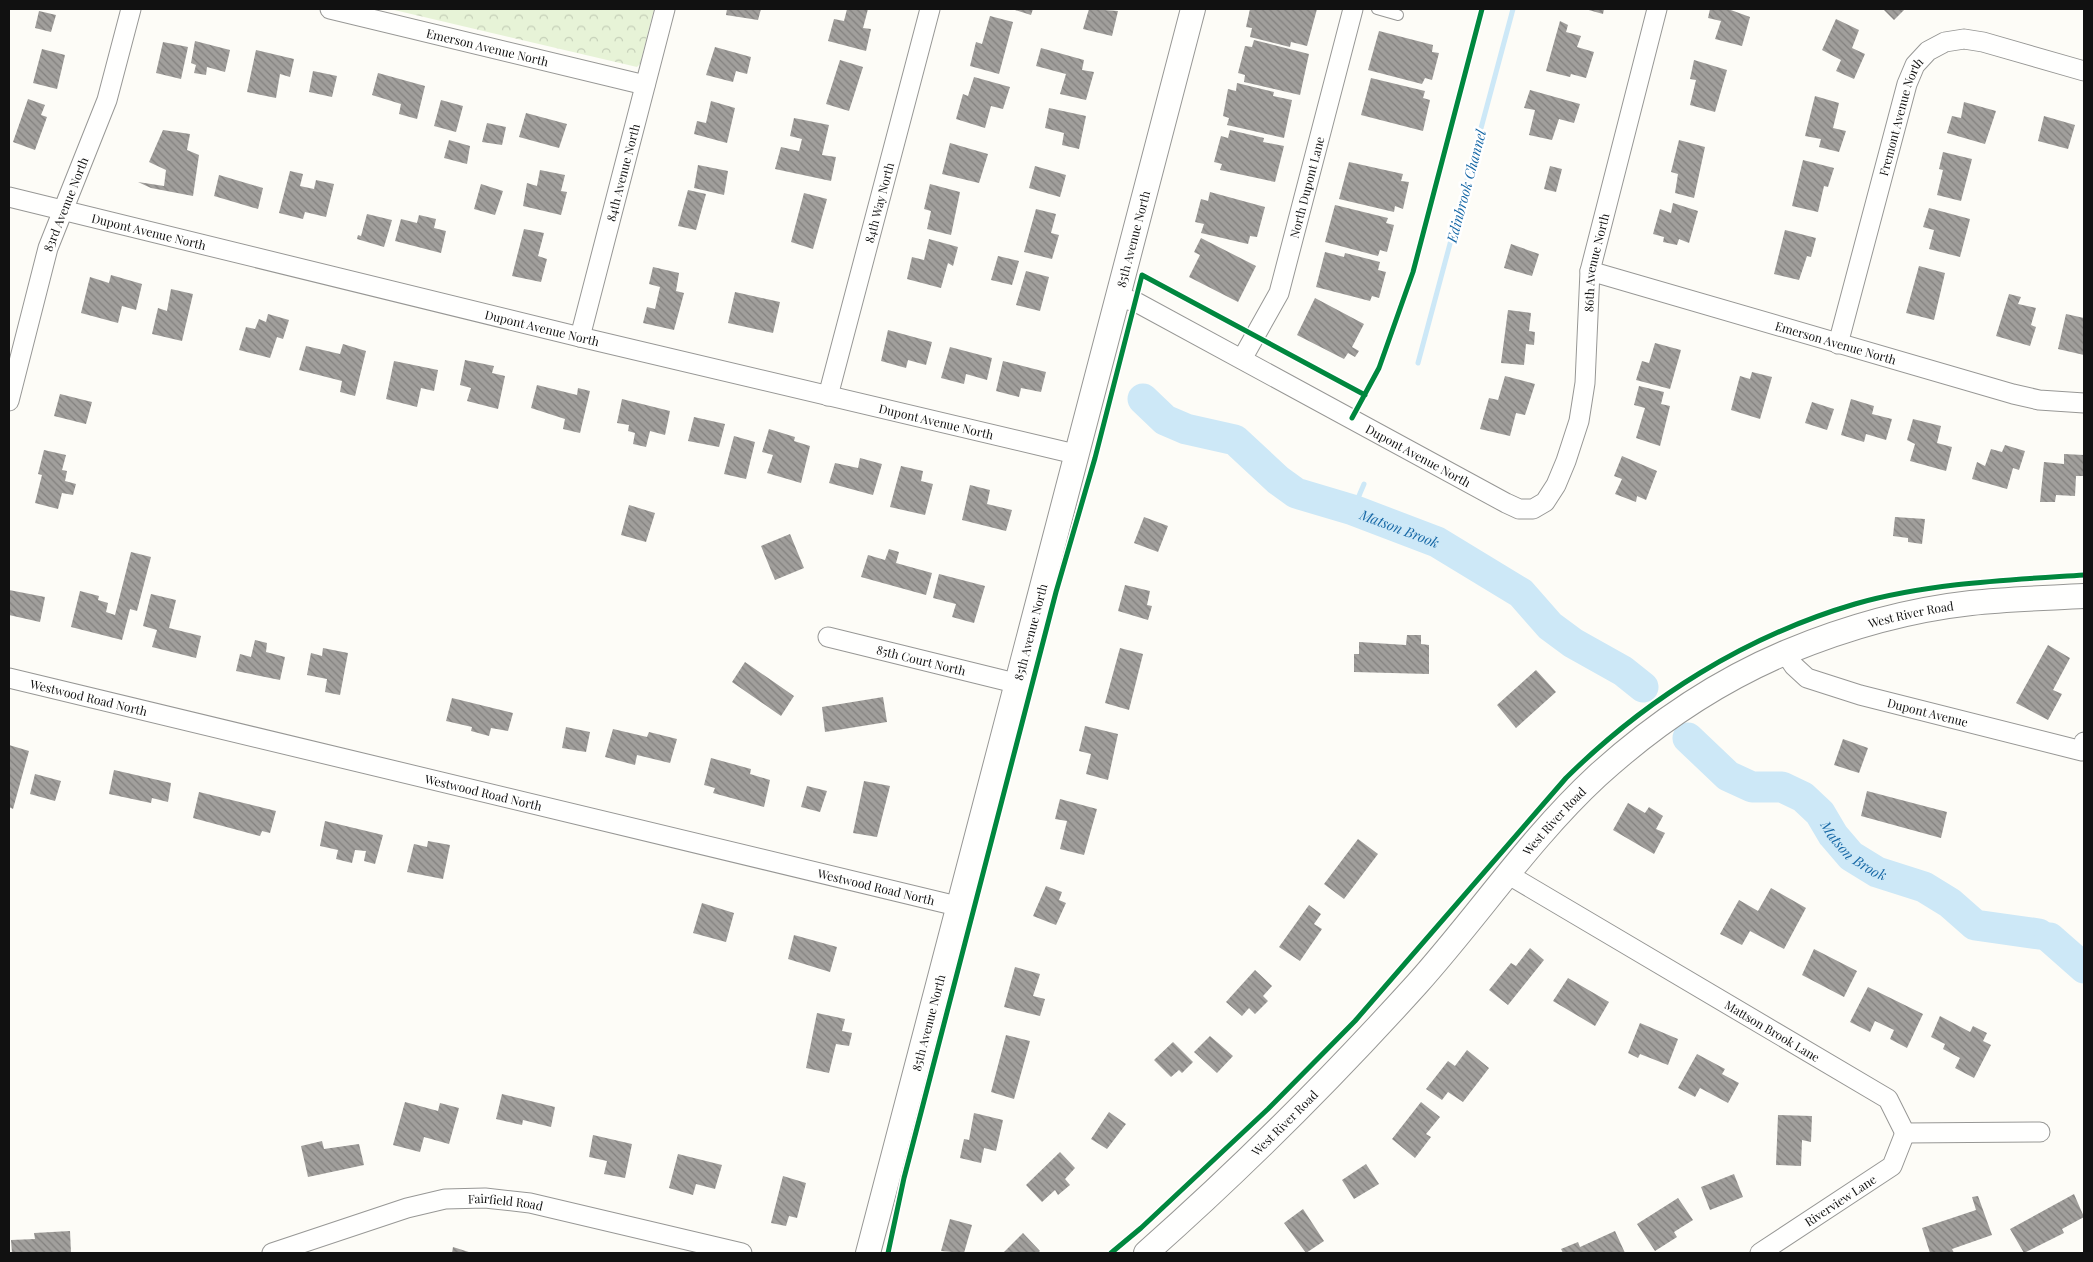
<svg xmlns="http://www.w3.org/2000/svg" width="2093" height="1262" font-family="'Playfair Display',serif">
<defs>
<pattern id="park-crowns" width="20" height="18" patternUnits="userSpaceOnUse" patternTransform="scale(1.25)"><rect width="20" height="18" fill="#e7f3d7"/><path d="M2 6a3 3 0 1 1 6 0M12 15a3 3 0 1 1 6 0" fill="none" stroke="#c5cfb8"/></pattern>
<pattern id="building-back-hatch" width="6" height="6" patternUnits="userSpaceOnUse" patternTransform="scale(1.25)"><rect width="6" height="6" fill="#a19f9c"/><path d="M-1 5l2 2M0 0l6 6M5-1l2 2" fill="none" stroke="#82807e"/></pattern>
</defs>
<rect width="100%" height="100%" fill="#fdfcf7"/>
<path fill="url(#park-crowns)" d="M390 9H654L640 64 637 67Z"/>
<g fill="none" stroke-linecap="round" stroke-linejoin="round">
<path stroke="#cde8f7" stroke-width="5" d="M1418 363 1513 9
M1353 510 1364 484"/>
<g stroke="#cde8f7" stroke-width="31">
<path id="s1" d="M1143 399 1165 420 1186 429 1235 440 1278 480 1296 493 1353 510 1437 542 1521 593 1550 626 1573 643 1623 671 1643 687"/>
<path id="s2" d="M1688 738 1728 776 1752 787H1782L1803 797 1820 813 1833 835 1851 856 1877 872 1924 887 1950 903 1975 925 2039 934"/>
<path d="M2050 938 2084 968"/>
</g>
</g>
<path fill="url(#building-back-hatch)" d="M727 9H761L758 20 726 15Z
M847 9H868L863 28 871 29 866 51 828 41 834 19 844 21Z
M1012 9H1033L1031 15Z
M1089 9 1118 11 1112 36 1083 29Z
M1250 9H1317L1307 46 1291 42 1290 47 1250 37 1252 28 1246 27Z
M1585 9H1604L1603 14Z
M1710 9H1728L1750 17 1742 46 1715 39 1721 21 1708 18Z
M1883 9H1905L1894 20Z
M39 11 56 15 51 32 35 28Z
M990 16 1013 22 999 74 970 66 976 42 982 44Z
M1836 19 1859 30 1852 48 1865 54 1854 79 1836 71 1841 60 1822 50Z
M1560 21 1568 25 1566 32 1581 36 1577 47 1594 52 1586 78 1571 74 1570 77 1546 71Z
M1379 31 1433 45 1432 52 1439 53 1432 80 1425 78 1422 84 1368 70Z
M1254 40 1309 54 1300 95 1244 82 1245 75 1238 73 1245 46 1252 47Z
M195 41 230 50 225 72 207 67 206 75 194 73 196 65 191 63Z
M163 42 188 47 181 79 156 73Z
M715 47 751 57 747 74 736 71 733 82 706 75Z
M1041 48 1084 60 1082 70 1094 72 1086 100 1060 94 1066 74 1036 66Z
M42 49 65 55 57 89 33 83Z
M256 50 294 59 290 77 280 74 276 98 247 92Z
M840 60 863 67 849 111 826 104Z
M1694 60 1727 70 1715 112 1690 105 1696 80 1690 79Z
M313 71 337 76 332 97 309 92Z
M378 73 425 86 417 119 399 114 401 104 372 95Z
M974 77 1010 87 1003 109 991 106 985 128 956 119 963 94 968 96Z
M1371 78 1425 91 1423 98 1430 100 1423 131 1361 115Z
M1237 83 1274 92 1273 96 1292 100 1284 138 1227 125 1229 118 1223 116 1228 89 1236 91Z
M1530 90 1580 104 1574 123 1559 119 1552 140 1529 135 1535 110 1524 108Z
M1815 96 1839 103 1833 128 1846 131 1839 152 1819 147 1821 139 1805 136Z
M28 99 45 105 41 115 47 117 35 150 13 142Z
M441 100 463 106 456 132 434 126Z
M711 101 735 108 727 143 694 134 697 121 706 123Z
M1964 102 1996 111 1985 144 1947 133 1952 116 1961 118Z
M1049 108 1086 116 1079 149 1062 145 1064 133 1045 128Z
M526 113 567 124 559 148 519 137Z
M2044 116 2075 125 2068 149 2038 141Z
M794 118 829 125 822 155 836 157 831 181 775 169 781 147 799 151 802 139 790 136Z
M487 123 506 127 502 145 482 142Z
M163 130 190 134 187 150 199 155 193 196 151 188 138 182 164 186 166 170 149 162Z
M1230 130 1264 138 1263 142 1284 146 1275 182 1220 170 1222 164 1214 162 1221 136 1228 138Z
M449 140 470 146 467 164 444 158Z
M1679 140 1705 147 1694 198 1675 193 1678 174 1671 172Z
M950 143 988 154 979 183 942 174Z
M1943 152 1972 159 1961 201 1937 195 1943 170 1939 169Z
M1803 160 1834 168 1828 187 1824 186 1818 212 1792 206Z
M1349 162 1403 174 1401 181 1409 182 1403 209 1395 206 1394 212 1339 199Z
M698 165 728 171 724 195 694 188Z
M1035 166 1066 175 1060 197 1029 188Z
M1550 166 1562 169 1556 192 1544 189Z
M540 170 565 175 561 191 567 192 561 215 523 206 527 183 537 186Z
M290 171 303 174 300 186 314 189 316 180 334 184 326 217 305 212 303 219 279 213Z
M219 175 263 188 258 209 214 196Z
M481 184 503 191 495 215 474 209Z
M930 184 960 192 951 235 927 229 931 211 924 209Z
M688 190 706 194 696 230 678 226Z
M1210 192 1265 207 1257 237 1250 236 1248 244 1201 233 1204 224 1195 222 1201 199 1208 201Z
M804 193 827 199 813 249 791 242Z
M1673 203 1698 211 1689 243 1679 239 1677 245 1663 242 1664 237 1653 234 1660 209 1671 213Z
M1335 205 1388 218 1386 223 1394 225 1387 252 1380 250 1378 256 1325 242Z
M1929 208 1970 219 1960 257 1929 249 1934 230 1923 227Z
M1036 209 1056 214 1051 233 1059 235 1052 259 1024 252Z
M367 214 392 220 384 247 357 239 358 235 361 236Z
M419 215 436 219 434 228 446 231 441 253 395 241 401 219 417 223Z
M524 229 544 233 538 256 547 259 541 282 512 276Z
M1785 230 1816 238 1811 257 1807 256 1799 280 1774 274Z
M1201 238 1256 266 1238 302 1189 277 1200 255 1194 252Z
M929 239 958 247 953 266 948 263 941 288 907 279 912 257 924 260Z
M1511 244 1539 254 1532 276 1504 268Z
M1325 252 1344 257 1345 253 1380 262 1378 270 1386 272 1379 298 1372 296 1370 301 1316 287Z
M998 256 1019 261 1012 285 991 280Z
M1919 266 1945 273 1934 320 1906 313Z
M653 267 679 273 676 291 684 293 674 330 643 323 647 307 655 309 660 287 649 284Z
M1026 271 1049 277 1040 311 1016 305Z
M111 275 142 284 136 310 122 306 118 323 81 313 90 277 109 283Z
M171 289 193 294 182 341 152 334 158 308 167 311Z
M735 292 780 302 773 333 728 323Z
M2009 294 2021 297 2018 304 2036 308 2031 325 2036 327 2030 346 1996 336Z
M1315 298 1364 324 1352 347 1359 351 1355 357 1348 353 1344 359 1297 335Z
M1508 310 1531 313 1529 331 1535 332 1534 345 1526 344 1524 365 1501 363Z
M268 314 289 320 283 339 277 337 270 358 239 350 246 327 255 329 259 319 266 322Z
M2066 314 2084 318V355L2058 349Z
M888 330 932 342 926 365 908 360 906 368 881 361Z
M1655 343 1681 350 1670 389 1636 380 1642 361 1649 363Z
M343 344 366 351 355 396 340 392 342 381 299 370 306 346 340 354Z
M950 347 992 358 987 380 966 374 964 384 941 378Z
M465 360 494 366 492 373 505 376 498 409 467 401 471 388 460 385Z
M394 361 438 370 434 391 421 388 417 407 386 399Z
M1003 361 1046 372 1041 392 1021 388 1019 397 996 391Z
M1752 372 1772 377 1760 419 1731 410 1740 376 1750 379Z
M1505 376 1535 384 1525 415 1516 413 1510 436 1480 429 1489 398 1498 400Z
M537 385 577 395 578 388 590 391 580 433 563 429 565 419 531 408Z
M1639 386 1664 392 1661 404 1670 406 1660 446 1636 438 1645 408 1634 405Z
M60 394 92 402 86 424 54 416Z
M622 399 670 411 665 435 650 431 646 447 633 444 635 433 628 431 629 425 617 423Z
M1851 399 1874 406 1872 414 1892 419 1886 440 1866 434 1864 442 1841 435Z
M1812 402 1834 409 1827 430 1805 423Z
M694 417 725 424 719 447 688 441Z
M1913 419 1941 426 1937 443 1952 447 1946 471 1910 461 1915 444 1907 440Z
M769 429 795 437 794 441 810 446 801 483 767 473 773 455 762 452Z
M734 436 755 442 746 479 724 474Z
M2005 445 2025 451 2019 470 2013 468 2007 489 1972 479 1977 462 1985 466 1991 449 2002 452Z
M44 450 66 455 62 470 67 471 65 481 76 484 73 495 62 493 58 509 35 503 42 475 38 474Z
M2064 454 2084 455V476H2076L2075 496 2056 495 2055 502H2040L2044 462 2064 464Z
M1622 456 1657 471 1646 500 1637 496 1636 502 1615 494 1622 479 1614 476Z
M860 458 882 464 873 495 829 483 835 463 858 468Z
M901 466 923 471 921 481 933 484 925 515 890 507Z
M970 485 990 490 987 504 1012 510 1006 531 962 520Z
M629 505 655 513 646 542 621 535Z
M1144 517 1168 526 1158 552 1134 543Z
M1895 517 1925 519 1922 544 1908 542V538L1893 536Z
M790 534 804 568 775 580 761 546Z
M889 549 899 552 896 563 932 573 926 595 861 577 868 555 885 560Z
M131 552 151 557 137 611 130 609 122 640 71 627 80 591 99 596 98 600 108 603 106 612 115 615Z
M939 574 985 586 974 623 952 617 956 604 933 598Z
M1125 585 1150 591 1147 605 1152 606 1148 620 1118 611Z
M9 590 45 597 40 622 9 615Z
M151 594 176 600 169 628 201 636 196 658 152 647 157 630 143 626Z
M1407 635H1421V644L1429 645V674L1354 672V654H1359V642L1406 645Z
M255 640 267 643 266 652 285 657 280 680 236 671 240 654 251 657Z
M2048 645 2070 658 2053 690 2062 694 2048 720 2016 703Z
M323 648 348 653 340 695 325 692 327 679 307 675 311 653 322 656Z
M1120 648 1143 654 1129 710 1105 703Z
M745 662 794 696 781 716 732 682Z
M1536 670 1556 692 1516 728 1497 705Z
M883 697 887 722 825 732 822 707Z
M452 698 513 713 508 731 491 728 489 736 471 731 472 727 446 721Z
M1085 726 1118 734 1108 780 1086 774 1091 754 1079 751Z
M566 727 590 732 586 752 562 748Z
M613 729 647 737 649 732 677 739 670 763 637 755 635 765 605 757Z
M1843 739 1868 748 1859 773 1834 765Z
M9 745 29 751 13 809 9 807Z
M711 758 751 769 750 774 770 780 764 807 713 793 715 788 704 785Z
M114 770 171 783 168 802 152 798 151 803 109 794Z
M35 774 61 781 55 801 30 794Z
M864 781 890 786 877 837 853 833Z
M807 786 827 791 820 812 801 807Z
M1867 791 1947 812 1941 838 1861 816Z
M199 792 276 811 270 833 262 831 260 836 193 818Z
M1060 799 1097 809 1084 855 1060 849 1067 821 1055 819Z
M1628 803 1645 813 1649 807 1663 816 1656 829 1665 833 1654 854 1613 830Z
M325 821 383 835 375 864 364 861 366 851 355 850 352 863 336 859 338 850 320 846Z
M1358 839 1378 854 1344 899 1324 884Z
M428 841 450 845 443 879 407 872 414 844 427 847Z
M1046 886 1062 892 1059 900 1066 903 1056 925 1033 916Z
M1771 888 1806 908 1784 949 1750 931 1742 945 1720 934 1739 900 1758 911Z
M702 903 734 913 726 942 693 933Z
M1309 905 1321 914 1314 924 1322 929 1300 961 1279 947Z
M794 935 837 947 830 972 788 959Z
M1530 948 1544 960 1508 1005 1489 990 1511 963 1516 966Z
M1814 949 1857 971 1844 997 1802 975Z
M1015 967 1040 974 1033 996 1045 999 1040 1016 1004 1007Z
M1255 970 1272 986 1263 996 1268 1001 1255 1014 1249 1008 1242 1016 1226 1002Z
M1568 978 1609 1002 1595 1026 1553 1001Z
M1868 987 1923 1014 1907 1048 1890 1039 1894 1030 1875 1021 1870 1032 1850 1022Z
M817 1013 845 1019 842 1031 852 1033 849 1046 836 1044 829 1073 806 1068Z
M1940 1016 1970 1032 1973 1026 1987 1033 1983 1041 1991 1045 1974 1078 1955 1068 1960 1058 1943 1049 1945 1044 1931 1037Z
M1640 1023 1678 1039 1668 1065 1640 1054 1638 1058 1628 1053Z
M1006 1035 1030 1041 1014 1099 991 1092Z
M1210 1036 1233 1056 1217 1073 1194 1052Z
M1173 1042 1193 1062 1182 1073 1179 1070 1171 1077 1154 1060Z
M1467 1050 1489 1068 1463 1102 1448 1092 1442 1100 1426 1089 1448 1061 1455 1066Z
M1697 1054 1725 1069 1722 1074 1739 1083 1728 1103 1700 1088 1695 1097 1678 1088Z
M502 1094 555 1107 551 1127 523 1120 522 1125 496 1119Z
M405 1102 438 1111 440 1103 459 1108 449 1144 424 1137 420 1152 393 1145Z
M1421 1102 1440 1117 1426 1134 1431 1137 1415 1158 1392 1139Z
M1109 1112 1126 1124 1107 1149 1091 1139Z
M974 1113 1003 1120 996 1151 984 1148 981 1163 960 1158 964 1139 969 1140Z
M1778 1115 1812 1116 1811 1142 1802 1140 1801 1166 1776 1165Z
M593 1135 632 1144 625 1178 604 1174 607 1161 589 1157Z
M322 1141 324 1149 359 1144 364 1165 308 1177 301 1146Z
M1060 1152 1075 1168 1065 1179 1070 1185 1058 1195 1055 1190 1042 1202 1026 1185Z
M678 1154 722 1165 715 1189 696 1184 693 1195 669 1188Z
M1366 1164 1379 1184 1354 1199 1342 1180Z
M1734 1174 1743 1197 1710 1210 1701 1187Z
M783 1176 806 1183 797 1218 789 1216 786 1226 771 1223Z
M2074 1194 2084 1217 2062 1229 2064 1233 2024 1253 2010 1229Z
M1978 1196 1992 1235 1952 1249 1954 1253H1930L1922 1228 1976 1210 1972 1197Z
M1678 1198 1693 1220 1674 1232 1677 1237 1655 1251 1637 1224Z
M1303 1209 1324 1241 1306 1253 1284 1223Z
M950 1219 972 1225 964 1253 941 1251Z
M70 1231 71 1253H12L11 1240 35 1239 34 1233Z
M1615 1231 1625 1253H1563L1561 1249 1578 1242 1580 1247Z
M1023 1233 1040 1251 1038 1253H1003Z
M453 1247 472 1253H452Z"/>
<g fill="none" stroke-linecap="round" stroke-linejoin="round">
<g stroke="#979795" stroke-width="12">
<path id="service" d="M1377 9 1398 15"/>
</g>
<g stroke="#979795" stroke-width="21">
<g id="minor">
<path id="s3" d="M330 9 645 85"/>
<path id="s4" d="M9 197 580 337 1075 454"/>
<path id="s5" d="M1590 271 2013 394 2039 400 2084 403"/>
<path id="s6" d="M1118 297 1136 302 1506 503 1519 509H1533L1545 502 1556 485 1566 461 1579 421 1585 383 1590 271 1657 9"/>
<path id="s7" d="M580 337 665 9"/>
<path id="s8" d="M1838 344 1907 84 1915 65 1928 51 1945 42 1964 39 1983 42 2084 71"/>
<path id="s9" d="M1242 359 1279 293 1353 9"/>
<path id="s10" d="M828 396 930 9"/>
<path id="s11" d="M9 401 48 248 107 100 131 9"/>
<path id="s12" d="M828 637 1015 683"/>
<path id="s13" d="M1785 653 1794 666 1807 678 1860 695 2082 751 2084 742"/>
<path id="s14" d="M9 678 957 906"/>
<path id="s15" d="M1509 875 1888 1099 1905 1133 2040 1132"/>
<path id="s16" d="M272 1253 407 1208 445 1199 485 1198 530 1203 742 1253"/>
<path id="s17" d="M1760 1253 1892 1166 1905 1133"/>
</g>
</g>
<g stroke="#979795" stroke-width="26">
<g id="tertiary">
<path id="s18" d="M868 1253 1193 9"/>
<path id="s19" d="M1146 1253C1241 1169 1332 1078 1417 984 1478 916 1530 838 1597 776 1652 726 1718 681 1787 652 1845 628 1908 610 1971 603 2008 599 2047 598 2084 596"/>
</g>
</g>
<use href="#service" stroke="#fffffe" stroke-width="10"/>
<use href="#minor" stroke="#fffffe" stroke-width="19"/>
<use href="#tertiary" stroke="#fffffe" stroke-width="24"/>
<g stroke="#fff" stroke-width="8">
<path id="cycleway" d="M1352 418 1379 368 1413 272 1482 9
M888 1253 904 1178 1056 592 1095 458 1142 275 1365 395
M1111 1253 1141 1228 1268 1109 1355 1021 1566 778C1647 698 1746 636 1855 604 1929 583 2008 580 2084 575"/>
</g>
<use href="#cycleway" stroke="#00873e" stroke-width="5"/>
</g>
<g text-anchor="middle" dominant-baseline="central" stroke-width="5" stroke-linejoin="round" paint-order="stroke">
<g font-size="12" fill="#111" stroke="#fff">
<text stroke="none"><textPath href="#s3" startOffset="162">Emerson Avenue North</textPath></text>
<text stroke="none"><textPath href="#s8" startOffset="236">Fremont Avenue North</textPath></text>
<text stroke="none"><textPath href="#s7" startOffset="170">84th Avenue North</textPath></text>
<text stroke="none"><textPath href="#s9" startOffset="185">North Dupont Lane</textPath></text>
<text stroke="none"><textPath href="#s10" startOffset="200">84th Way North</textPath></text>
<text stroke="none"><textPath href="#s11" startOffset="205">83rd Avenue North</textPath></text>
<text stroke="none"><textPath href="#s4" startOffset="144">Dupont Avenue North</textPath></text>
<text stroke="none"><textPath href="#s18" startOffset="1048">85th Avenue North</textPath></text>
<text stroke="none"><textPath href="#s6" startOffset="730">86th Avenue North</textPath></text>
<text stroke="none"><textPath href="#s4" startOffset="549">Dupont Avenue North</textPath></text>
<text stroke="none"><textPath href="#s5" startOffset="256">Emerson Avenue North</textPath></text>
<text stroke="none"><textPath href="#s4" startOffset="954">Dupont Avenue North</textPath></text>
<text stroke="none"><textPath href="#s6" startOffset="340">Dupont Avenue North</textPath></text>
<text stroke="none"><textPath href="#s19" startOffset="1015">West River Road</textPath></text>
<text stroke="none"><textPath href="#s18" startOffset="642">85th Avenue North</textPath></text>
<text stroke="none"><textPath href="#s12" startOffset="96">85th Court North</textPath></text>
<text stroke="none"><textPath href="#s14" startOffset="82">Westwood Road North</textPath></text>
<text stroke="none"><textPath href="#s13" startOffset="159">Dupont Avenue</textPath></text>
<text stroke="none"><textPath href="#s14" startOffset="488">Westwood Road North</textPath></text>
<text stroke="none"><textPath href="#s19" startOffset="595">West River Road</textPath></text>
<text stroke="none"><textPath href="#s14" startOffset="892">Westwood Road North</textPath></text>
<text stroke="none"><textPath href="#s18" startOffset="238">85th Avenue North</textPath></text>
<text stroke="none"><textPath href="#s15" startOffset="306">Mattson Brook Lane</textPath></text>
<text stroke="none"><textPath href="#s19" startOffset="190">West River Road</textPath></text>
<text stroke="none"><textPath href="#s17" startOffset="96">Riverview Lane</textPath></text>
<text stroke="none"><textPath href="#s16" startOffset="242">Fairfield Road</textPath></text>
</g>
<g font-size="14" font-style="italic" fill="#1768a6" stroke="#fff">
<text transform="translate(1466 186) rotate(-75)">Edinbrook Channel</text>
<text stroke="none"><textPath href="#s1" startOffset="294">Matson Brook</textPath></text>
<text stroke="none"><textPath href="#s2" startOffset="210">Matson Brook</textPath></text>
</g>
</g>
<rect width="2093" height="1262" fill="none" stroke="#111111" stroke-width="20"/>
</svg>
